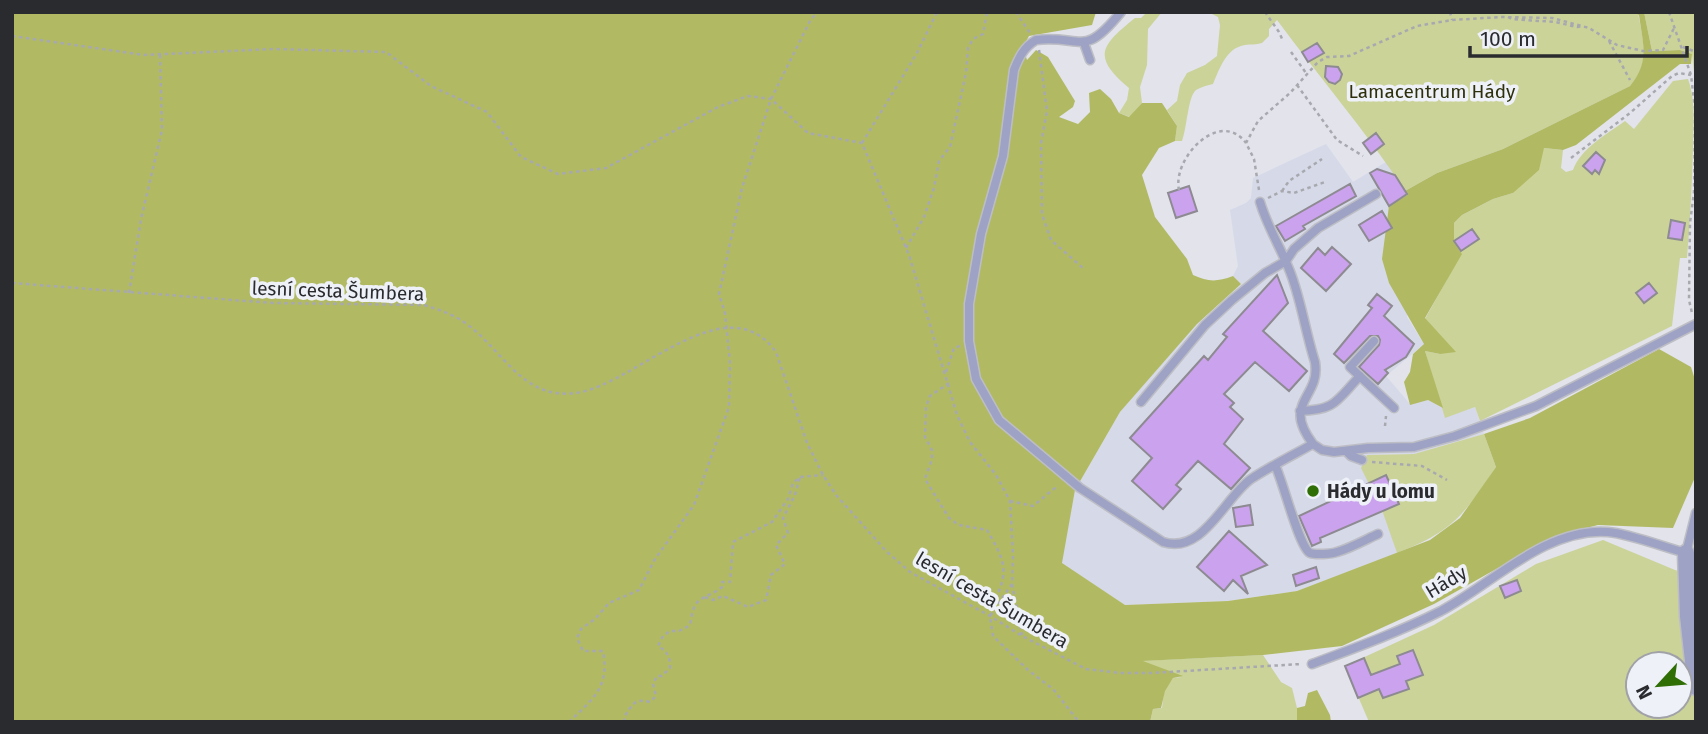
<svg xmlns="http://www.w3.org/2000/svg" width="1708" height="734" font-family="'Fira Sans',sans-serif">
<rect width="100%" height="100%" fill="#e2e3eb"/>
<path fill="#d6d9e8" d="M1326 144 1353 182 1386 162 1407 194V317L1424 344 1386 376 1410 404 1428 400 1443 408 1446 417 1475 407 1484 434 1414 454 1367 455 1397 553 1297 591 1228 601 1125 605 1061 563 1075 490 1120 412 1197 324 1241 284 1233 276 1238 266 1230 210 1246 203 1251 198 1253 178Z"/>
<path fill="#cbd399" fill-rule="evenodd" d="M1147 12H1162L1148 29 1147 65 1140 87 1142 103 1130 117 1119 113 1127 100 1129 88C1092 57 1100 46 1135 18H1141Z
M1212 12H1638C1643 43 1651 61 1630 86L1503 149 1437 173 1405 191C1366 131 1319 77 1277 20L1269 29V36L1262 43C1256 45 1251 44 1245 45 1226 48 1220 68 1213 84 1208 85 1201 87 1196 90 1188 96 1187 128 1182 141H1175L1177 126 1167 110 1177 101 1180 85 1187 73 1205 65 1217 56 1220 25 1218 17 1210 13Z
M1644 12H1696V90L1692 54 1680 50 1652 51Z
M1688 79C1696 101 1693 126 1693 149 1692 186 1690 222 1687 258H1680L1672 326 1480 421 1475 407 1445 418 1425 351 1440 354 1425 319 1461 254 1454 242V223L1462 215 1493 199 1513 193 1544 148 1563 150 1561 168 1566 172 1573 170C1581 148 1607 134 1625 121L1634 129 1673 81Z
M1484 434 1496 467C1463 516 1453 531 1397 553L1382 510 1361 468 1367 455 1414 454Z
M1603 540 1675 570 1696 576V722H1369L1345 666 1434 625 1536 564ZM1638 664H1680V706H1638Z
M1263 655 1281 682 1292 688 1297 708V722H1150L1153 709 1162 708 1164 691 1173 678 1181 677 1140 661Z"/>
<path fill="#b1ba63" d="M12 12H1096L1092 25 1029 36 1023 47 1027 60 1036 50 1048 57 1075 101 1073 107 1059 117 1078 124 1090 112 1089 93 1100 89 1111 99 1119 113 1129 117 1142 103H1162L1177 126 1175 141 1159 148 1142 175 1155 217 1187 259 1193 275C1208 282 1217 282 1233 276L1241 284 1197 324 1120 412 1075 490 1062 563 1125 605 1228 601 1297 591 1430 540 1460 518 1496 467 1484 434 1530 418 1659 349 1691 367 1696 383V475L1673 528 1598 525 1555 536 1434 604 1342 646 1263 655 1143 661 1183 676 1173 678 1165 691 1161 708 1153 709 1150 722H12Z
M1634 12H1644L1652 51 1680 50 1692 54 1691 64H1680L1576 145 1563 150 1544 148 1539 170 1513 193 1493 199 1462 215 1454 223V242L1462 254 1425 318 1456 352 1440 354 1425 351 1443 408 1428 400 1410 405 1404 382 1410 372 1413 354 1424 344 1389 283 1382 259 1389 206 1407 195 1405 191 1437 173 1503 149 1630 86C1650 61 1643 45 1639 15Z
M1317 690 1330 715 1331 722H1297V708L1305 706 1308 693Z"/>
<path fill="#caa2ed" stroke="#8d8a91" stroke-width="2" d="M1317 43 1324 53 1308 62 1302 52Z
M1326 66 1338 67 1342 74 1340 80 1335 84 1329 82 1325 77Z
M1376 133 1384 144 1371 154 1363 143Z
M1596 152 1605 160 1599 174 1595 170 1592 174 1583 166Z
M1377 169 1395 175 1407 194 1389 206 1370 173Z
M1350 184 1356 196 1303 226 1305 229 1285 241 1276 226Z
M1189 186 1197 211 1176 218 1168 193Z
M1382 211 1392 228 1369 241 1359 225Z
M1671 220 1685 223 1682 240 1668 238Z
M1472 229 1479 239 1461 251 1454 241Z
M1332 247 1351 264 1326 291 1301 268 1318 248 1325 255Z
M1277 275 1288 303 1263 331 1307 371 1289 391 1255 362 1224 394 1234 403 1230 407 1243 419 1224 444 1250 468 1231 489 1198 461 1176 485 1181 489 1163 509 1132 481 1152 458 1130 438 1204 356 1208 360 1227 337 1223 334Z
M1649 283 1657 293 1644 303 1636 293Z
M1377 294 1392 306 1384 316 1414 344 1406 357 1385 370 1388 373 1378 384 1359 367 1379 345 1380 340 1378 336H1370L1344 363 1334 354 1372 308 1368 305Z
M1386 475 1399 504 1320 538 1321 542 1312 546 1299 516Z
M1250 505 1253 525 1236 527 1233 508Z
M1229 531 1267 565 1241 576 1248 594 1233 580 1224 591 1197 567Z
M1316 567 1319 578 1296 586 1293 575Z
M1517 580 1521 591 1505 598 1500 586Z
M1413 650 1423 675 1406 681 1409 689 1383 698 1379 689 1358 698 1345 666 1364 658 1371 675 1400 664 1397 656Z"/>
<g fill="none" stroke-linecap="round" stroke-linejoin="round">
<g stroke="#bdbec5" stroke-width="11">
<path id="lane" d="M1121 12C1083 59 1083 35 1036 40 1024 47 1019 57 1014 70L1003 156 981 234 969 304V341L976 379 999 420 1080 488 1163 542C1203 555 1225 497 1251 479 1271 466 1293 455 1313 444L1322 450 1334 452 1368 448 1414 447 1455 436 1536 406 1696 324
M1084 43 1090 60
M1260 202C1268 229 1283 251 1292 277 1302 305 1306 334 1315 362 1321 399 1281 401 1313 444
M1374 341 1350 367 1394 408
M1141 402 1205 325 1232 300 1265 273 1286 261 1294 249 1318 228 1376 194
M1300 411C1336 410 1336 401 1360 376
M1346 451 1351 456 1362 460
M1275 465C1283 481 1299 547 1310 553 1315 555 1332 554 1337 552 1351 548 1365 540 1378 534
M1312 664C1355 648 1399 632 1441 611 1492 584 1546 527 1608 532 1631 534 1663 547 1686 553L1696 513"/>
</g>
<g stroke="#bdbec5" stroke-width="19">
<path id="street" d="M1686 553 1688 616 1696 687"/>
</g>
<path stroke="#a8a9af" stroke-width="2.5" stroke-dasharray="3.5 3.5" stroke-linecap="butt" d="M1016 12 1030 33
M1265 12 1279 32 1283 41
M1450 12 1452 20
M1669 12 1691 75 1695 109 1694 192 1690 223 1689 300 1692 313
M1508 17 1512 19 1555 22 1577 27 1583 26
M12 36 144 55 273 49 386 52 431 86 487 112 521 157 558 174 606 168 718 107 748 96 771 99 808 133 862 143 909 255 957 415 970 442 996 475 1010 501 1013 555 1012 584 990 616 993 636 1028 670 1053 689 1079 722
M1609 41 1630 80
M1683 47 1696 52
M1039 50 1047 111 1041 143 1042 214 1051 240 1084 269
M1291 52 1306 73
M1297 85 1337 140 1363 156
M862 143 917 53 937 12
M1571 158 1630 113 1672 76 1679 73 1691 75
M1179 190C1172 158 1220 108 1246 143
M1259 190 1254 159 1246 143 1258 121 1290 93 1318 62 1327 57 1349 56 1417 26 1452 20 1501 17 1552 18 1589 28 1617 45 1643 51 1663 50 1675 26
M1282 191 1289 181 1322 159
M1268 198 1282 191 1294 193 1325 182
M906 248 924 217 934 188 939 161 950 147 966 73 968 48 973 39 983 34 987 12
M12 283 272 303 424 305C440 310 455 315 468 325 504 352 523 400 576 393 635 385 726 282 776 352L807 443 823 475 836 495 886 551 910 572 990 616 1022 636 1086 669 1120 673H1152L1301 664
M129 293 141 219 162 130 160 55
M946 372 954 348 960 346
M949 383 930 396 926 407 925 437 932 450V459L925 479 949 518 959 525 987 530C995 544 1006 561 1003 577 1002 587 996 594 996 604
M1385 426 1386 416
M1372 462 1422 466 1447 480
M1010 501 1033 506 1055 488 1056 484
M1012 584 1022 635
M705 597 713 600 723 596 748 607 766 600 771 575 785 564 776 545 788 533 783 518 795 495 800 477
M569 722C593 699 610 687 603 651H583L577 638 581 629 595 619 609 603 639 590 655 559 694 505 729 407 730 363 725 313 719 294 742 188 771 99 810 21 817 12
M625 722 624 717C633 705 633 698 650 702L656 696 653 684 657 676H662L670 668C670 657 668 652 658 646L663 636 670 631H679L689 626C692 620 691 614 694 608 698 596 714 595 722 587V582H730L733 542 772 522 788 499 793 483 800 477 823 475"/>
<use href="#lane" stroke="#9ea2c4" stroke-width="8"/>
<use href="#street" stroke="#9ea2c4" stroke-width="16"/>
</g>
<circle fill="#2e6e04" stroke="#eff1f9" stroke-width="2.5" cx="1313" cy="491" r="7"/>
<g text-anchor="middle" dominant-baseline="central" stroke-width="7" stroke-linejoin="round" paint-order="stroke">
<g font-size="19" fill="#2d300a" stroke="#eff1f9">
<text x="1432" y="91">Lamacentrum Hády</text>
</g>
<g font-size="19" fill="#2a2b2e" stroke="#eff1f9">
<text transform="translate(338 291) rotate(2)">lesní cesta Šumbera</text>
<text transform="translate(1446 582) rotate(-31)">Hády</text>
<text transform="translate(992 600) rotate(30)">lesní cesta Šumbera</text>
</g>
<g font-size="19" font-weight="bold" fill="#2a2b2e" stroke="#eff1f9" text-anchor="start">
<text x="1327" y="491">Hády u lomu</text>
</g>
</g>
<rect width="1708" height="734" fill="none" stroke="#2a2b2e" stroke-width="28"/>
<g transform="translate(1659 685) rotate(244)"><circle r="33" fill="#eff1f9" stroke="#a0a2a8" stroke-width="2"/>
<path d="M0-5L12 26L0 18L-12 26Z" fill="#2e6e04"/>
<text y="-10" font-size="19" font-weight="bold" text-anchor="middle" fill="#2a2b2e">N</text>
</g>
<path d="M1470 46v10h217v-10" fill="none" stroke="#2a2b2e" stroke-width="3.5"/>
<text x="1480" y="46" font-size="21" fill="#2a2b2e" stroke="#eff1f9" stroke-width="5" paint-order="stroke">100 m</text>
</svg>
